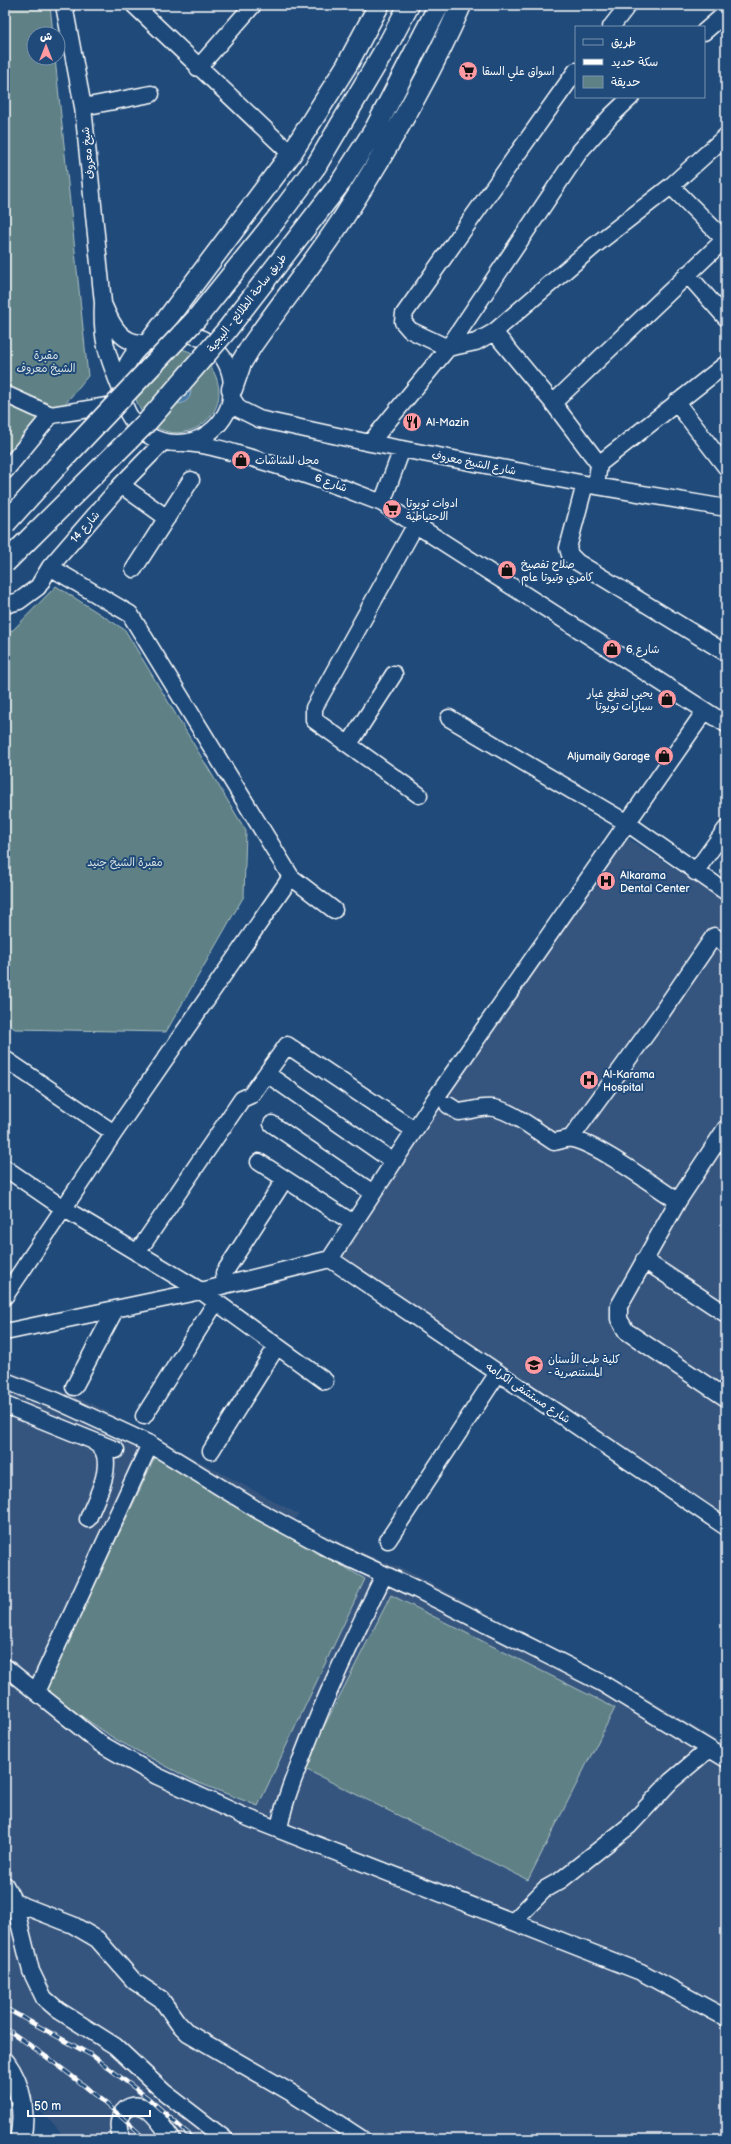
<svg xmlns="http://www.w3.org/2000/svg" width="731" height="2144" font-family="'Balsamiq Sans','Playpen Sans Arabic',sans-serif">
<rect width="100%" height="100%" fill="#1f4a7a"/>
<filter id="ink" filterUnits="userSpaceOnUse"><feTurbulence type="fractalNoise" baseFrequency=".025" numOctaves="2"/><feDisplacementMap in="SourceGraphic" scale="8" xChannelSelector="R" yChannelSelector="G"/><feConvolveMatrix kernelMatrix="1 2 1 2 8 2 1 2 1" color-interpolation-filters="sRGB"/></filter>
<g filter="url(#ink)">
<path fill="#35557f" d="M621 834 726 902V1515L330 1259Z
M5 1369 91 1403 298 1514 295 1520 381 1561 404 1569 647 1698 726 1746V2139H66L53 2123 5 2081Z"/>
<path fill="#5e8185" stroke="#aec0c2" d="M5 5H50L53 34H34V58H55L88 376 5 477Z
M182 349C198 354 210 361 216 377 236 431 148 463 134 391L169 350Z
M56 586 125 630 246 831 244 896 166 1032 15 1029 5 1022V631L13 630Z
M155 1457 365 1579 258 1806 194 1781 115 1739 45 1691Z
M391 1595 615 1708 528 1880 303 1768Z"/>
<path fill="#4a7aa6" stroke="#92afca" d="M165 391a13 13 0 1 1 26 0a13 13 0 1 1-26 0Z"/>
<g fill="none" stroke-linecap="round" stroke-linejoin="round">
<g stroke="#fff" stroke-width="19">
<path id="minor" d="M64 5 83 107 103 303C101 342 108 356 122 392
M134 5 291 154
M611 27 628 5
M704 32 726 13
M198 68 253 5
M576 71 404 314 403 322 410 330 448 348 476 342 494 332 594 246 671 186 726 136
M83 107 151 94
M671 186 724 239
M687 274 726 318
M104 306C112 325 122 345 145 343
M494 332 553 403 599 464
M122 388a55 55 0 1 1 110 0a55 55 0 1 1-110 0Z
M5 394 51 415 120 404
M231 397 239 409 259 419 370 443 596 486 726 508
M676 402 726 467
M553 403 726 238
M184 443C208 444 230 452 252 458 297 471 339 486 382 503L726 724
M370 443 448 348 580 151 611 116 631 97
M5 471 51 415
M585 484 568 548 570 555 577 562 726 653
M121 485 167 518
M596 486 599 464 726 364
M382 503 402 449
M416 524 314 708V720L419 795
M50 567 130 614 291 877 334 910
M134 569 191 480
M5 605 19 601 38 587 50 567 121 485 163 442
M449 718 627 823 726 892
M349 744 394 674
M695 872 726 829
M5 1059 114 1133
M267 1074 394 1162
M448 1105 459 1112C471 1111 482 1106 494 1108 512 1111 538 1132 554 1142 560 1141 567 1138 572 1139 600 1145 652 1185 678 1201L726 1128
M272 1124 373 1193
M571 1138 658 1018 714 936 726 945
M259 1162 353 1223
M5 1168 63 1208 201 1291 325 1381
M678 1201 619 1306V1319L626 1331 726 1398
M137 1253 242 1099 251 1095 287 1045 414 1130
M330 1259 726 1527
M644 1260 726 1314
M225 1285 224 1273 285 1179
M5 1296 114 1133 291 877
M5 1332 201 1291 330 1259 435 1099 705 711
M5 1381 57 1401 150 1444 259 1511 329 1549 416 1589 600 1682 726 1759
M74 1387 115 1310
M5 1405 116 1450
M144 1416 216 1302
M211 1451 277 1346
M88 1519C95 1500 113 1470 103 1450 101 1447 97 1444 94 1442
M388 1540 498 1373
M5 1667 101 1744 157 1776 241 1815 641 1972 726 2018
M36 1692 150 1444
M279 1830C283 1803 294 1778 304 1752 327 1691 356 1633 384 1575
M5 1885 14 1902 31 1971 44 1998 58 2010 115 2046 164 2092 225 2139
M14 1902 73 1925 97 1939 134 1981 161 1999 178 2023 188 2033 290 2092 362 2139
M513 1922 545 1889 561 1880 629 1826 671 1781 709 1749
M123 2139C112 2124 123 2099 143 2107 155 2112 164 2129 172 2139"/>
</g>
<g stroke="#fff" stroke-width="23">
<path id="major" d="M316 166 390 41 409 5
M341 182 375 129 439 5
M152 339 291 154 347 65 379 5
M232 389 241 363 252 345C282 302 315 261 344 217 386 151 430 77 461 5
M5 2063C21 2085 26 2113 20 2139"/>
</g>
<use href="#minor" stroke="#1f4a7a" stroke-width="16"/>
<use href="#major" stroke="#1f4a7a" stroke-width="20"/>
<g stroke="#fff" stroke-width="4.5">
<path id="rail" d="M5 2008 93 2056 149 2099 194 2139
M5 2028C54 2061 103 2098 145 2139"/>
</g>
<use href="#rail" stroke="#1f4a7a" stroke-width="3" stroke-dasharray="9" stroke-linecap="butt"/>
<g stroke="#fff" stroke-width="23" stroke-linecap="butt">
<path id="major-bridge" d="M5 524 60 463 196 319 275 221 316 166
M5 563 148 421 226 331 341 182"/>
</g>
<use href="#major-bridge" stroke="#1f4a7a" stroke-width="20"/>
</g>
</g>
<defs>
<g id="supermarket-disc" transform="scale(1)"><circle r="9.5" fill="#ff9aa2" stroke="#1f4a7a"/><path d="M-6-5.5h2.5l.6 2H6L4.5 2H-2.5L-4.4-4H-6ZM-1.5 3.2a1.3 1.3 0 1 0 .1 0ZM3 3.2a1.3 1.3 0 1 0 .1 0Z" fill="#111"/></g>
<g id="restaurant-disc" transform="scale(1)"><circle r="9.5" fill="#ff9aa2" stroke="#1f4a7a"/><path d="M-5-6h1v4h1v-4h1v4h1v-4h1v5L-1.5 .5V6h-2V.5L-5-1ZM5-6V6H3V1.5H1.5Q1.5-4 5-6Z" fill="#111"/></g>
<g id="shop-disc" transform="scale(1)"><circle r="9.5" fill="#ff9aa2" stroke="#1f4a7a"/><path d="M-5-2.5h2.3a2.7 3.5 0 0 1 5.4 0H5L5.5 6h-11ZM-1.5-2.5h3a1.5 2.3 0 0 0-3 0Z" fill="#111"/></g>
<g id="hospital-disc" transform="scale(1)"><circle r="9.5" fill="#ff9aa2" stroke="#1f4a7a"/><path d="M-5-5h3v3.5h4V-5h3V5h-3V1.5h-4V5h-3Z" fill="#111"/></g>
<g id="university-disc" transform="scale(1)"><circle r="9.5" fill="#ff9aa2" stroke="#1f4a7a"/><path d="M0-5L7-2L0 1L-7-2ZM-4 1L0 2.5L4 1V4Q0 6-4 4Z" fill="#111"/></g>
</defs>
<g fill-rule="evenodd">
<use href="#supermarket-disc" x="468" y="71"/>
<use href="#restaurant-disc" x="412" y="422"/>
<use href="#shop-disc" x="241" y="460"/>
<use href="#supermarket-disc" x="392" y="509"/>
<use href="#shop-disc" x="507" y="570"/>
<use href="#shop-disc" x="612" y="649"/>
<use href="#shop-disc" x="667" y="699"/>
<use href="#shop-disc" x="664" y="756"/>
<use href="#hospital-disc" x="606" y="881"/>
<use href="#hospital-disc" x="589" y="1080"/>
<use href="#university-disc" x="534" y="1365"/>
</g>
<g text-anchor="middle" dominant-baseline="central" stroke-width="4" stroke-linejoin="round" paint-order="stroke">
<g font-size="11" fill="#fff" stroke="#1f4a7a" text-anchor="start">
<text x="482" y="71">اسواق علي السقا</text>
<text x="426" y="422">Al-Mazin</text>
<text x="255" y="460">محل للشاشات</text>
<text x="406" y="503">ادوات تويوتا<tspan x="406" dy="13">الاحتياطية</tspan></text>
<text x="521" y="564">صلاح تفصيخ<tspan x="521" dy="13">كامري وتيوتا عام</tspan></text>
<text x="626" y="649">شارع 6</text>
<text x="653" y="693" text-anchor="end">يحيى لقطع غيار<tspan x="653" dy="13">سيارات تويوتا</tspan></text>
<text x="650" y="756" text-anchor="end">Aljumaily Garage</text>
<text x="620" y="875">Alkarama<tspan x="620" dy="13">Dental Center</tspan></text>
<text x="603" y="1074">Al-Karama<tspan x="603" dy="13">Hospital</tspan></text>
<text x="548" y="1359">كلية طب الأسنان<tspan x="548" dy="13">- المستنصرية</tspan></text>
</g>
<g font-size="11" fill="#fff" stroke="#1f4a7a">
<text transform="translate(88 153) rotate(-96)">شیخ معروف</text>
<text transform="translate(247 303) rotate(-52)">طريق ساحة الطلائع - البيجية</text>
<text transform="translate(474 463) rotate(11)">شارع الشيخ معروف</text>
<text transform="translate(331 483) rotate(20)">شارع 6</text>
<text transform="translate(85 527) rotate(-49)">شارع 14</text>
<text transform="translate(528 1393) rotate(34)">شارع مستشفى الكرامه</text>
</g>
<g font-size="11" fill="#d7e0e0" stroke="#1f4a7a">
<text x="46" y="355">مقبرة<tspan x="46" dy="13">الشيخ معروف</tspan></text>
<text x="125" y="862">مقبرة الشيخ جنيد</text>
</g>
</g>
<rect width="731" height="2144" fill="none" stroke="#1f4a7a" stroke-width="20"/>
<rect x="10" y="10" width="711" height="2124" fill="none" stroke="#fff" stroke-width="1.5" filter="url(#ink)"/>
<rect x="575" y="26" width="130" height="72" fill="#1f4a7a" stroke="#7992af"/>
<rect x="583" y="39" width="20" height="6" fill="#1f4a7a" stroke="#7992af"/>
<text x="611" y="46" font-size="12" fill="#ffffff">طريق</text>
<rect x="583" y="59" width="20" height="6" fill="#ffffff" stroke="#7992af"/>
<text x="611" y="66" font-size="12" fill="#ffffff">سكة حديد</text>
<rect x="583" y="76" width="20" height="12" fill="#5e8185" stroke="#7992af"/>
<text x="611" y="86" font-size="12" fill="#ffffff">حديقة</text>
<g transform="translate(46 46)"><circle r="19" fill="#1f4a7a" stroke="#7992af"/>
<path d="M0-3L7 15L0 10L-7 15Z" fill="#ff9aa2"/>
<text y="-6" font-size="11" font-weight="bold" text-anchor="middle" fill="#ffffff">ش</text>
</g>
<path d="M28 2110v6h122v-6" fill="none" stroke="#ffffff" stroke-width="2"/>
<text x="34" y="2110" font-size="12" fill="#ffffff" stroke="#1f4a7a" stroke-width="3" paint-order="stroke">50 m</text>
</svg>
